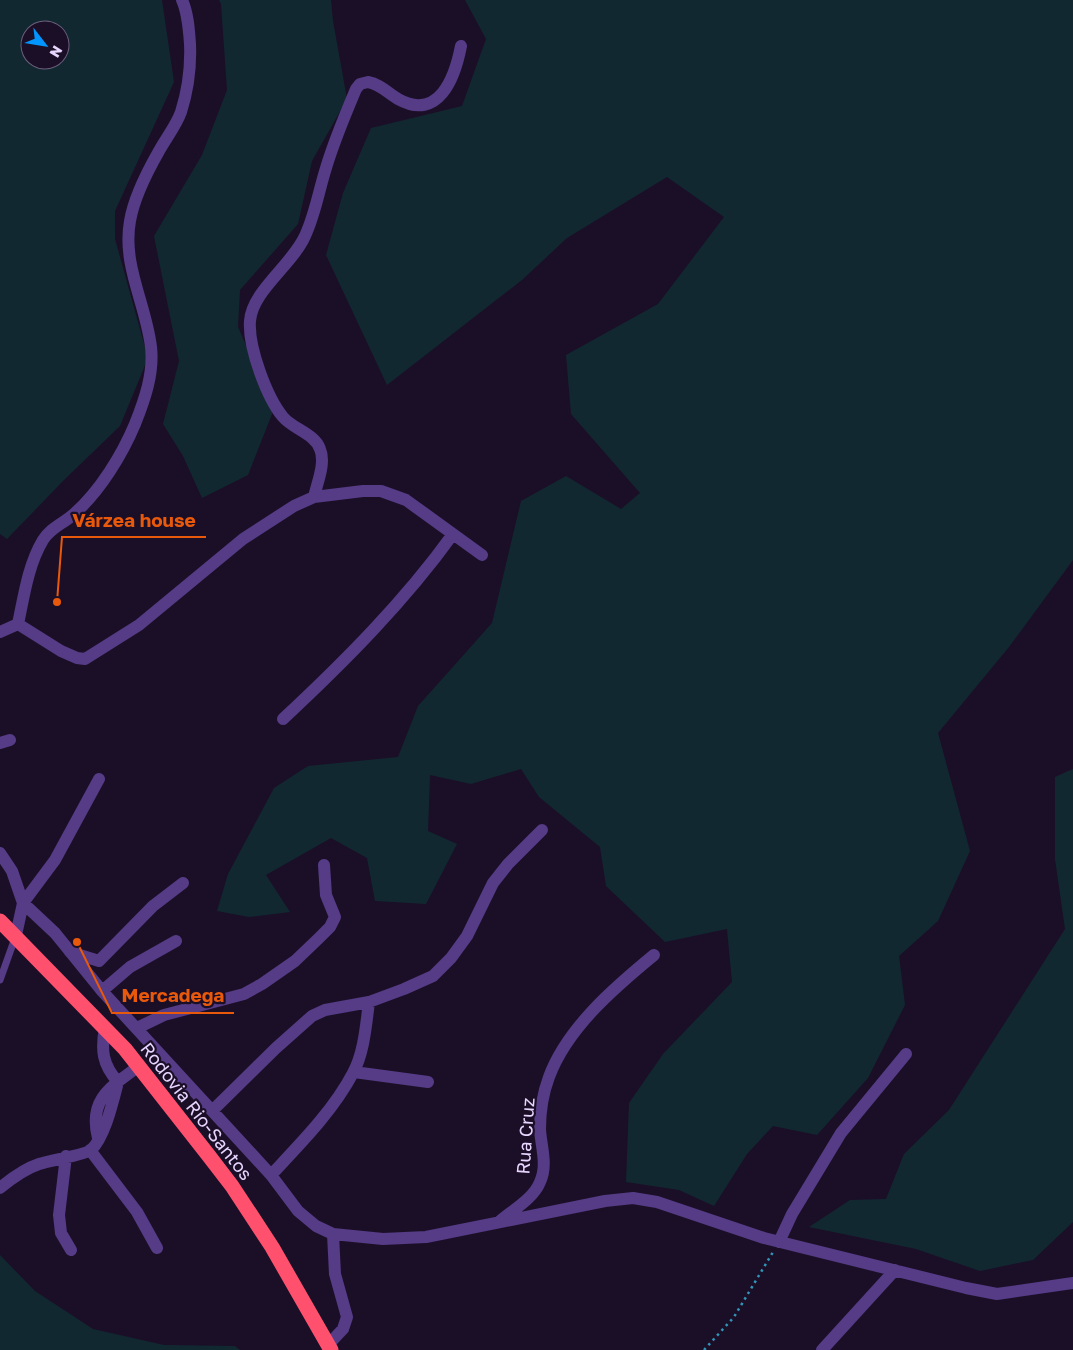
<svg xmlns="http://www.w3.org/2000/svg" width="1073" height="1350" font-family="'Golos Text',sans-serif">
<rect width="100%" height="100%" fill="#1b0f27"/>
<path fill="#122831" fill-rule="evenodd" d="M0 0H162L174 82 115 211V239L148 358 120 426 64 480 7 539 0 534ZM30 30H60V60H30Z
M219 0H331L333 21 347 99 312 161 298 224 240 290 238 327 274 409 248 475 202 498 183 456 163 424 179 361 154 236 202 155 227 90 221 4Z
M465 0H1073V560L1009 647 938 733 970 851 938 921 899 956 905 1005 868 1078 817 1135 773 1126 747 1154 714 1206 679 1190 626 1182 629 1103 663 1054 732 982 727 929 665 942 606 886 600 847 539 797 521 769 471 784 430 775 428 831 457 844 426 904 375 901 367 858 331 838 266 875 290 912 249 917 217 911 228 874 274 788 308 766 398 757 418 706 492 623 521 501 566 476 621 509 640 493 571 414 566 355 658 304 724 217 667 177 567 238 522 280 387 385 326 255 343 193 371 128 462 106 486 39Z
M1073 769V1222L1033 1260 980 1271 916 1249 809 1227 850 1200 886 1199 904 1154 949 1110 1065 929 1055 859V777Z
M0 1255 35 1291 93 1329 164 1345 235 1346 240 1350H0Z"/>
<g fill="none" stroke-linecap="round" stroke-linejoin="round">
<path stroke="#3095b9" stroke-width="2.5" stroke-dasharray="2.5 4" stroke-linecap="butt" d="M704 1350 734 1317 773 1252"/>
<path stroke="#563b86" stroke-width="7" d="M0 980 15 938"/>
<path stroke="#563b86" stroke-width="12" d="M314 497C317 483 326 463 320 449 315 434 293 429 283 417 267 398 248 347 250 321 252 291 292 265 305 236 315 215 319 190 326 168 334 141 345 115 356 89L360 84 368 82C380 84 388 93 398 99 439 122 455 77 461 46
M18 624C24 596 28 565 43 540 51 527 63 524 74 514 100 491 122 455 135 424 145 399 154 373 151 347 146 304 122 265 130 221 134 197 147 172 159 151 166 138 176 126 181 112 188 90 191 67 190 44 189 30 188 13 182 0
M18 624 61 651 77 658 85 659 139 625 243 539 294 506 314 497 363 491H381L406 500 482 555
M0 632 18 624
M283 719C344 662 404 602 453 534
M0 743 10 740
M99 779 55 860 23 903 55 933 102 991 271 1175 298 1211 316 1226 333 1234 383 1239 426 1237 605 1201 633 1198 657 1202 764 1238 966 1288 997 1294 1073 1283
M0 853 12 871 23 903 16 935
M70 952 99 961 153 906 183 883
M102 991 130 967 176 941
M137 1028 164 1015 244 994 262 984 295 961 319 938 330 927 335 917 326 895 324 865
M354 1072 428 1082
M213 1110 276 1048 312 1016 325 1010 369 1002 404 989 433 976 451 958 467 936 493 883 508 864 542 830
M98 1138C88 1099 111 1087 139 1066
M90 1150 137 1212 157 1248
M66 1156 59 1215 61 1233 71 1250
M271 1175C300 1144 333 1111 353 1073 364 1053 366 1025 369 1002
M0 1188C12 1178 24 1169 39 1164 50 1160 85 1155 91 1150 105 1137 113 1101 118 1082 102 1064 101 1050 105 1027
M500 1221C513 1210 534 1198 540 1182 548 1165 541 1147 540 1129 540 1113 543 1093 549 1077 567 1028 615 987 654 955
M779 1242 792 1214 841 1133 906 1054
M328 1345 343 1329 347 1317 335 1274 333 1234
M822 1350 895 1270"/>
<path stroke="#ff516d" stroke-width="15" d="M0 921 125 1049 209 1156 232 1186 272 1247 331 1350"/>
</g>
<g text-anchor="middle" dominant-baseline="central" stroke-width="4.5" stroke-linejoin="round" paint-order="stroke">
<g font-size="18" fill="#e8d6ff" stroke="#1b0f27">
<text transform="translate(197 1111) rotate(52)">Rodovia Rio-Santos</text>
<text transform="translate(525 1136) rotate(-86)">Rua Cruz</text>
</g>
</g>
<path fill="none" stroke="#e8590c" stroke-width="2" d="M57 602L62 537H206M77 942L112 1013H234"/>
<g fill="#e8590c" stroke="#1b0f27" stroke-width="2">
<circle cx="57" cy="602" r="5"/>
<circle cx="77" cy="942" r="5"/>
</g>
<g font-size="19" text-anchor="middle" font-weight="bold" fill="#e8590c" stroke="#1b0f27" stroke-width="4.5" stroke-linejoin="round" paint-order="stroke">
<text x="134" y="527">Várzea house</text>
<text x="173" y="1002">Mercadega</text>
</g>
<g transform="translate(45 45) rotate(121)"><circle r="24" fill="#1b0f27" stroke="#6d5f7d"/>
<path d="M0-4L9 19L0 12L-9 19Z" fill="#0295ff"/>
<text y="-8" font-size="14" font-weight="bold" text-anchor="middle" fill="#e8d6ff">N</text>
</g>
</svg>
